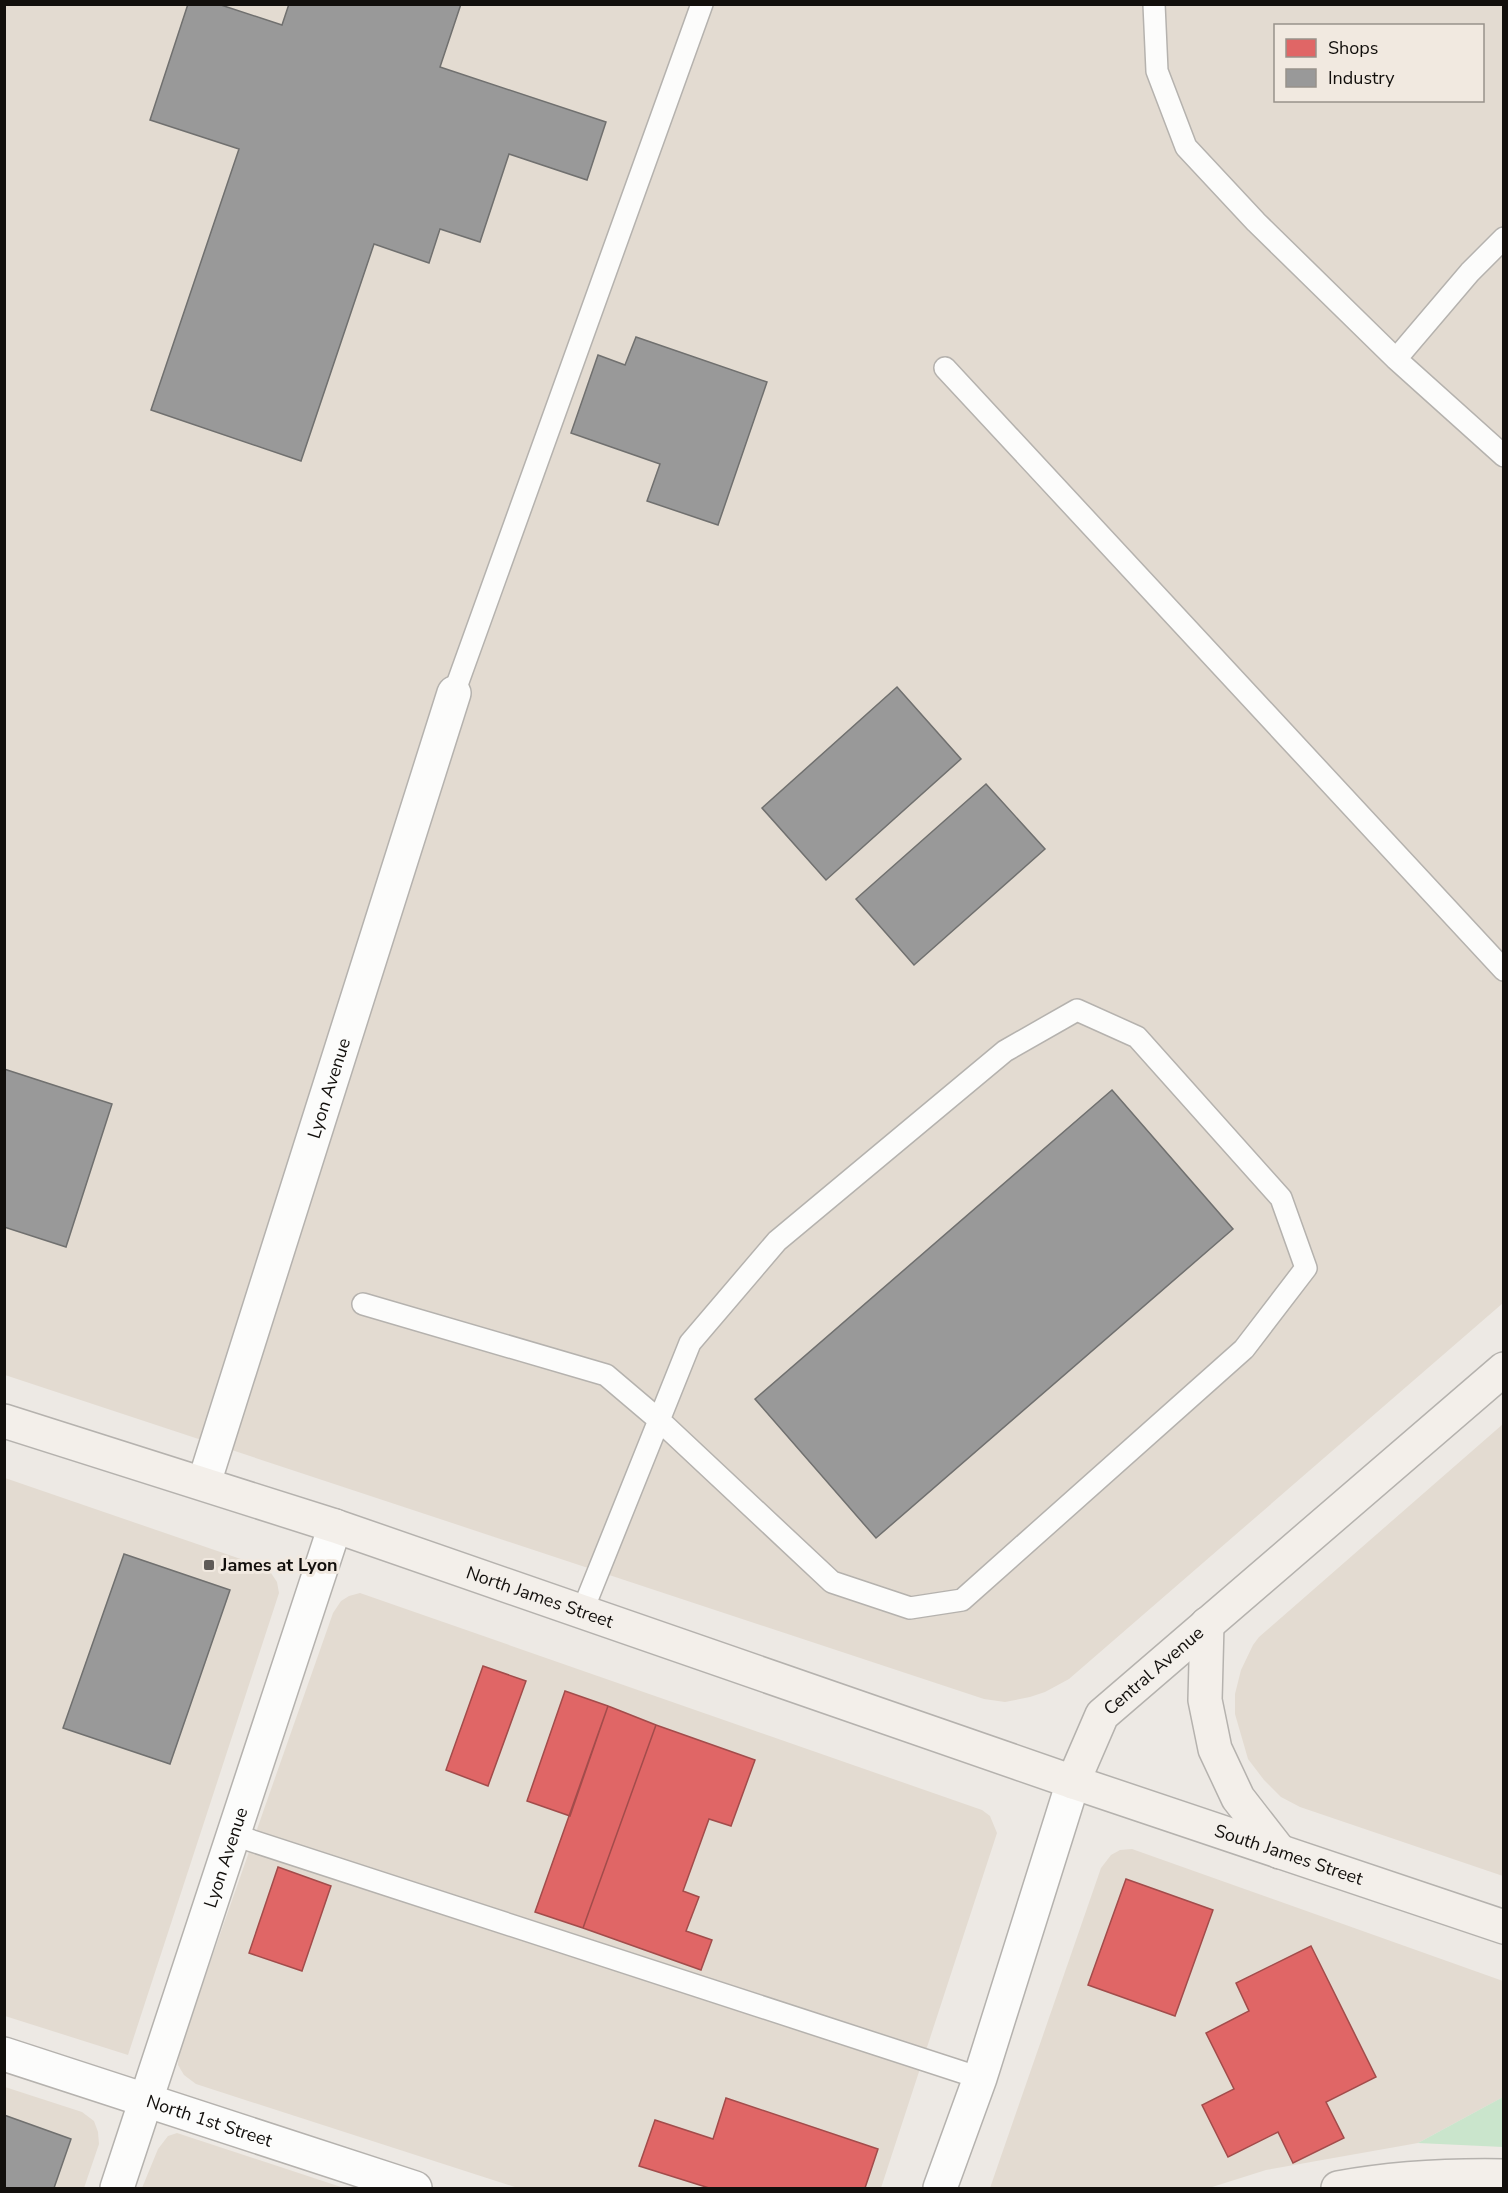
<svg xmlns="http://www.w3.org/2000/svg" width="1508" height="2193" font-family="'Nunito Sans',sans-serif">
<rect width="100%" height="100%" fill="#ede9e4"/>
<path fill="#e3dbd1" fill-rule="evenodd" d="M5 5H1503V1303L1069 1679 1045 1692 1030 1697 1005 1702 984 1699 5 1375ZM1276 26H1482V100H1276Z
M1503 1424V1876L1300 1807 1281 1797 1264 1780 1248 1759 1235 1714V1694L1241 1670 1253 1645 1259 1637Z
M5 1478 261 1566 271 1573 277 1582 279 1593 128 2055 5 2016Z
M360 1593 982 1810 990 1816 997 1833 881 2188H518L196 2084 184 2075 178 2065 179 2051 333 1613 341 1601 349 1596Z
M1132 1849 1503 1981V2097L1418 2143 1266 2170 1209 2188H990L1101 1868 1111 1855 1120 1850Z
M5 2087 82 2112 94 2121 98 2132 99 2144 84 2188H5Z
M177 2133 344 2188H142L158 2149 168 2136Z"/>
<path fill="#cae5cc" d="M1503 2097V2147L1418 2143Z"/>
<path fill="#e06666" stroke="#a24c4b" stroke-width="1.5" d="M483 1666 526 1681 488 1786 446 1770Z
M565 1691 608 1706 570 1816 527 1801Z
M608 1706 656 1725 583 1928 535 1912Z
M656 1725 755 1760 731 1826 709 1819 683 1891 699 1897 686 1931 712 1940 701 1970 583 1928Z
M278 1867 331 1886 302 1971 249 1953Z
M1126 1879 1213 1910 1175 2016 1088 1985Z
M1311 1946 1376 2077 1326 2102 1344 2138 1293 2163 1278 2132 1228 2157 1202 2105 1234 2089 1206 2033 1249 2011 1236 1983Z
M726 2098 878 2149 865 2188H709L639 2166 655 2120 713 2139Z"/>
<path fill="#999" stroke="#70706f" stroke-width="1.5" d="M188 4H218L282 25 289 4H461L440 67 606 122 587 180 509 154 480 242 440 229 429 263 374 244 301 461 151 410 239 149 150 120Z
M636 337 767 382 718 525 647 501 660 464 571 433 598 355 625 365Z
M897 687 961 759 826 880 762 808Z
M986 784 1045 849 914 965 856 899Z
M4 1069 112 1104 66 1247 4 1227Z
M1112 1090 1233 1229 876 1538 755 1399Z
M124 1554 230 1590 170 1764 63 1728Z
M4 2115 71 2139 54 2188H4Z"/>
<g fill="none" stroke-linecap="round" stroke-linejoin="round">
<g stroke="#b5b2ae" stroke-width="24">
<path id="lane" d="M1154 4 1157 71 1186 147 1256 222 1396 359 1504 456
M1396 359 1470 272 1504 238
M945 368 1504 970
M454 693 702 4
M363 1304 606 1375 659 1420 832 1582 910 1608 962 1600 1244 1349 1306 1268 1281 1198 1137 1037 1077 1010 1005 1051 777 1241 690 1343 582 1612
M234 1835 980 2078"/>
</g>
<g stroke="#b5b2ae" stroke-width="36">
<g id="street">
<path id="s1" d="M204 1483 454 693"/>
<path id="s2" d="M4 2054 415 2188"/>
<path id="s3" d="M117 2188 335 1526"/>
<path d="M940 2188 980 2078 1073 1782"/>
</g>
</g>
<g stroke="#b5b2ae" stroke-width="36">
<g id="secondary">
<path id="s4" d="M4 1421 335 1526 1073 1782 1504 1927"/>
<path d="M1207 1624 1205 1700 1215 1749 1238 1798 1280 1852"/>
<path id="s5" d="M1073 1782 1102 1715 1504 1369"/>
<path d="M1338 2188C1393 2178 1447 2175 1504 2176"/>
</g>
</g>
<use href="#lane" stroke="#fcfcfb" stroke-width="21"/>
<use href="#street" stroke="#fcfcfb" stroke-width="33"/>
<use href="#secondary" stroke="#f3efea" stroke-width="33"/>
</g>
<rect fill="#5f5b58" stroke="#f1e9e0" stroke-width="2" x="203" y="1559" width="12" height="12" rx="3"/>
<g text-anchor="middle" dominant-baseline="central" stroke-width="6" stroke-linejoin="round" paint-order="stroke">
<g font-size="18" fill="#120f0c" stroke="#f1e9e0">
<text stroke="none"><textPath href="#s1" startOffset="414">Lyon Avenue</textPath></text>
<text stroke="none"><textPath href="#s4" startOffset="564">North James Street</textPath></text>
<text stroke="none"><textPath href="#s5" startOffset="141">Central Avenue</textPath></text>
<text stroke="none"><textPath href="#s4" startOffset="1356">South James Street</textPath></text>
<text stroke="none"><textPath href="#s3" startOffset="348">Lyon Avenue</textPath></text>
<text stroke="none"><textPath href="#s2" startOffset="216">North 1st Street</textPath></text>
</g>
<g font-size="18" font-weight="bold" fill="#120f0c" stroke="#f1e9e0" text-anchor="start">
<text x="221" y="1565">James at Lyon</text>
</g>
</g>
<rect width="1508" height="2193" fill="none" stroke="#120f0c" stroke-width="12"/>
<rect x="1274" y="24" width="210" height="78" fill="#f1e9e0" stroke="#98928b" stroke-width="1.5"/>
<rect x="1286" y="39" width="30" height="18" fill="#e06666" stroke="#98928b" stroke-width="1.5"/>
<text x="1328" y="54" font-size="18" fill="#120f0c">Shops</text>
<rect x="1286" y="69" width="30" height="18" fill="#999999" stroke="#98928b" stroke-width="1.5"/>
<text x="1328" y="84" font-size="18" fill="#120f0c">Industry</text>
</svg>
